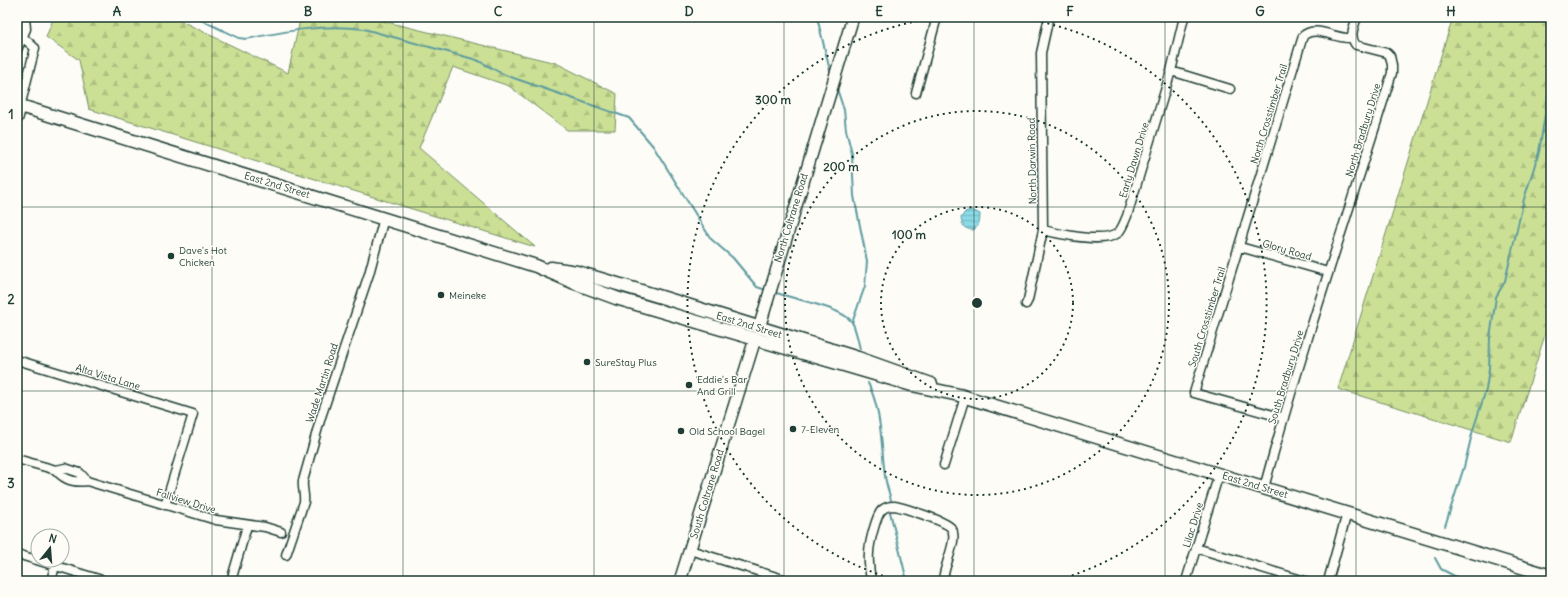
<svg xmlns="http://www.w3.org/2000/svg" width="1568" height="598" font-family="Delius,sans-serif">
<defs>
<pattern id="forest-firs" width="22" height="20" patternUnits="userSpaceOnUse"><rect width="22" height="20" fill="#cbe095"/><path d="M5 1l3.5 6h-7zM16 11l3.5 6h-7z" fill="#aec181"/></pattern>
<pattern id="water-rules" width="6" height="5" patternUnits="userSpaceOnUse"><rect width="6" height="5" fill="#8ad9e6"/><path d="M0 2.5h6" fill="none" stroke="#77bbc6"/></pattern>
</defs>
<rect width="100%" height="100%" fill="#fdfcf7"/>
<filter id="ink" filterUnits="userSpaceOnUse"><feTurbulence type="fractalNoise" baseFrequency=".025" numOctaves="2"/><feDisplacementMap in="SourceGraphic" scale="8" xChannelSelector="R" yChannelSelector="G"/><feConvolveMatrix kernelMatrix="1 2 1 2 8 2 1 2 1" color-interpolation-filters="sRGB"/></filter>
<g filter="url(#ink)">
<path fill="url(#forest-firs)" stroke="#758e64" d="M54 17H173L288 73 300 20 366 17 556 63 617 94 615 130H567L509 86 453 67 419 148 535 247 89 109 79 60 46 37Z
M1453 17H1551V316L1511 442 1338 389Z"/>
<path fill="url(#water-rules)" stroke="#5f9b9f" d="M970 210 974 211 980 214C980 221 979 227 973 230 964 229 962 226 961 218L965 212Z"/>
<g fill="none" stroke-linecap="round" stroke-linejoin="round">
<path stroke="#5f9b9f" stroke-width="2" d="M195 17 239 38 246 39C286 31 323 24 364 29L477 60 505 75 629 118 653 146 711 239 733 258 757 287 766 290
M817 17 831 75
M837 89 844 110 846 130 852 154 854 196 867 261 865 286 852 323
M774 292C792 299 841 307 852 322 856 329 858 341 860 349
M868 383C882 411 881 445 885 476 886 484 889 492 891 500
M890 512 907 581
M1445 526 1464 467 1473 430 1486 390 1489 369 1490 338 1496 297 1505 281 1524 199 1539 152 1551 78
M1435 558 1441 569 1460 579 1461 581"/>
<g stroke="#1f3d34" stroke-width="11">
<path id="street" d="M18 17C17 34 23 38 35 48L20 107
M17 50 26 29 25 17
M1171 71 1230 89
M916 93 937 17
M1043 230C1059 234 1104 244 1118 233 1122 229 1125 221 1127 216L1171 71 1184 17
M1240 247 1328 272
M1026 304 1028 300 1043 230 1041 53 1049 17
M17 360 193 414 165 505
M1284 418 1194 393 1303 36C1316 24 1336 40 1352 38
M17 459 56 470 65 468 80 473 87 481
M944 465 965 397
M56 470C64 480 74 483 87 481L216 520 265 527 281 532
M1264 488C1302 348 1349 211 1392 73V65L1390 56 1387 53 1356 45C1349 37 1354 26 1357 17
M1196 548 1305 581
M690 550 783 579
M17 554 105 581
M286 555 304 502C305 494 302 488 303 481L321 417 369 274 384 218
M51 581 55 566
M231 581 247 526
M871 581C870 572 868 563 869 553 869 545 876 515 882 510 885 507 890 506 894 506 902 507 946 521 951 528 952 529 953 531 953 533 956 544 943 568 943 581
M1186 581 1219 474
M1328 581 1347 513"/>
</g>
<g stroke="#1f3d34" stroke-width="14">
<path id="secondary" d="M17 118 20 107
M759 328 853 17
M680 581 755 339"/>
</g>
<g stroke="#1f3d34" stroke-width="15">
<path id="primary" d="M17 105 536 266 575 283 616 298 912 385 959 395 1551 576
M551 268 577 272 658 296 858 358 931 384"/>
</g>
<use href="#street" stroke="#fdfcf7" stroke-width="8"/>
<use href="#secondary" stroke="#fdfcf7" stroke-width="11"/>
<use href="#primary" stroke="#fdfcf7" stroke-width="12"/>
</g>
</g>
<path fill="none" stroke="#1f3d34" stroke-width="1" stroke-opacity="0.55" d="M212 17V581M403 17V581M594 17V581M784 17V581M974 17V581M1165 17V581M1356 17V581M17 207H1551M17 391H1551"/>
<g fill="none" stroke="#1f3d34" stroke-width="2" stroke-dasharray="2 4">
<circle cx="977" cy="303" r="96"/>
<circle cx="977" cy="303" r="192"/>
<path d="M900 581A288 288 0 0 1 942 17M1012 17A288 288 0 0 1 1054 581"/>
</g>
<g fill="#1f3d34" stroke="#fdfcf7" stroke-width="1.5">
<circle cx="171" cy="256" r="4"/>
<circle cx="441" cy="295" r="4"/>
<circle cx="587" cy="362" r="4"/>
<circle cx="689" cy="385" r="4"/>
<circle cx="793" cy="429" r="4"/>
<circle cx="681" cy="431" r="4"/>
</g>
<g text-anchor="middle" dominant-baseline="central" stroke-width="3" stroke-linejoin="round" paint-order="stroke">
<g font-size="10" fill="#1f3d34" stroke="#fdfcf7">
<text transform="translate(1269 114) rotate(-73)">North Crosstimber Trail</text>
<text transform="translate(1363 130) rotate(-73)">North Bradbury Drive</text>
<text transform="translate(1134 160) rotate(-73)">Early Dawn Drive</text>
<text transform="translate(1032 161) rotate(-91)">North Darwin Road</text>
<text transform="translate(277 185) rotate(17)">East 2nd Street</text>
<text transform="translate(791 218) rotate(-73)">North Coltrane Road</text>
<text transform="translate(1287 250) rotate(16)">Glory Road</text>
<text transform="translate(1207 317) rotate(-73)">South Crosstimber Trail</text>
<text transform="translate(749 325) rotate(17)">East 2nd Street</text>
<text transform="translate(108 377) rotate(17)">Alta Vista Lane</text>
<text transform="translate(1286 377) rotate(-73)">South Bradbury Drive</text>
<text transform="translate(322 383) rotate(-72)">Wade Martin Road</text>
<text transform="translate(1255 485) rotate(17)">East 2nd Street</text>
<text transform="translate(707 494) rotate(-73)">South Coltrane Road</text>
<text transform="translate(186 501) rotate(17)">Fallview Drive</text>
<text transform="translate(1193 525) rotate(-73)">Lilac Drive</text>
</g>
<g font-size="10" fill="#1f3d34" stroke="#fdfcf7" text-anchor="start">
<text x="179" y="250">Dave's Hot<tspan x="179" dy="12">Chicken</tspan></text>
<text x="449" y="295">Meineke</text>
<text x="595" y="362">SureStay Plus</text>
<text x="697" y="379">Eddie's Bar<tspan x="697" dy="12">And Grill</tspan></text>
<text x="801" y="429">7-Eleven</text>
<text x="689" y="431">Old School Bagel</text>
</g>
</g>
<circle cx="977" cy="303" r="6" fill="#1f3d34" stroke="#fdfcf7" stroke-width="2"/>
<g font-size="12" text-anchor="middle" font-weight="bold" fill="#1f3d34" stroke="#fdfcf7" stroke-width="3" stroke-linejoin="round" paint-order="stroke">
<text x="773" y="104">300 m</text>
<text x="841" y="171">200 m</text>
<text x="909" y="239">100 m</text>
</g>
<rect width="1568" height="598" fill="none" stroke="#fdfcf7" stroke-width="44"/>
<g transform="translate(50 548) rotate(17)"><circle r="19" fill="#fdfcf7" stroke="#a4b0a9"/>
<path d="M0-3L7 15L0 10L-7 15Z" fill="#1f3d34"/>
<text y="-6" font-size="11" font-weight="bold" text-anchor="middle" fill="#1f3d34">N</text>
</g>
<rect x="22" y="22" width="1524" height="554" fill="none" stroke="#1f3d34" stroke-width="1.5"/>
<g font-size="13" text-anchor="middle" font-weight="bold" fill="#1f3d34">
<text x="117" y="16">A</text>
<text x="308" y="16">B</text>
<text x="498" y="16">C</text>
<text x="689" y="16">D</text>
<text x="879" y="16">E</text>
<text x="1070" y="16">F</text>
<text x="1260" y="16">G</text>
<text x="1451" y="16">H</text>
<text x="11" y="119">1</text>
<text x="11" y="304">2</text>
<text x="11" y="488">3</text>
</g>
</svg>
